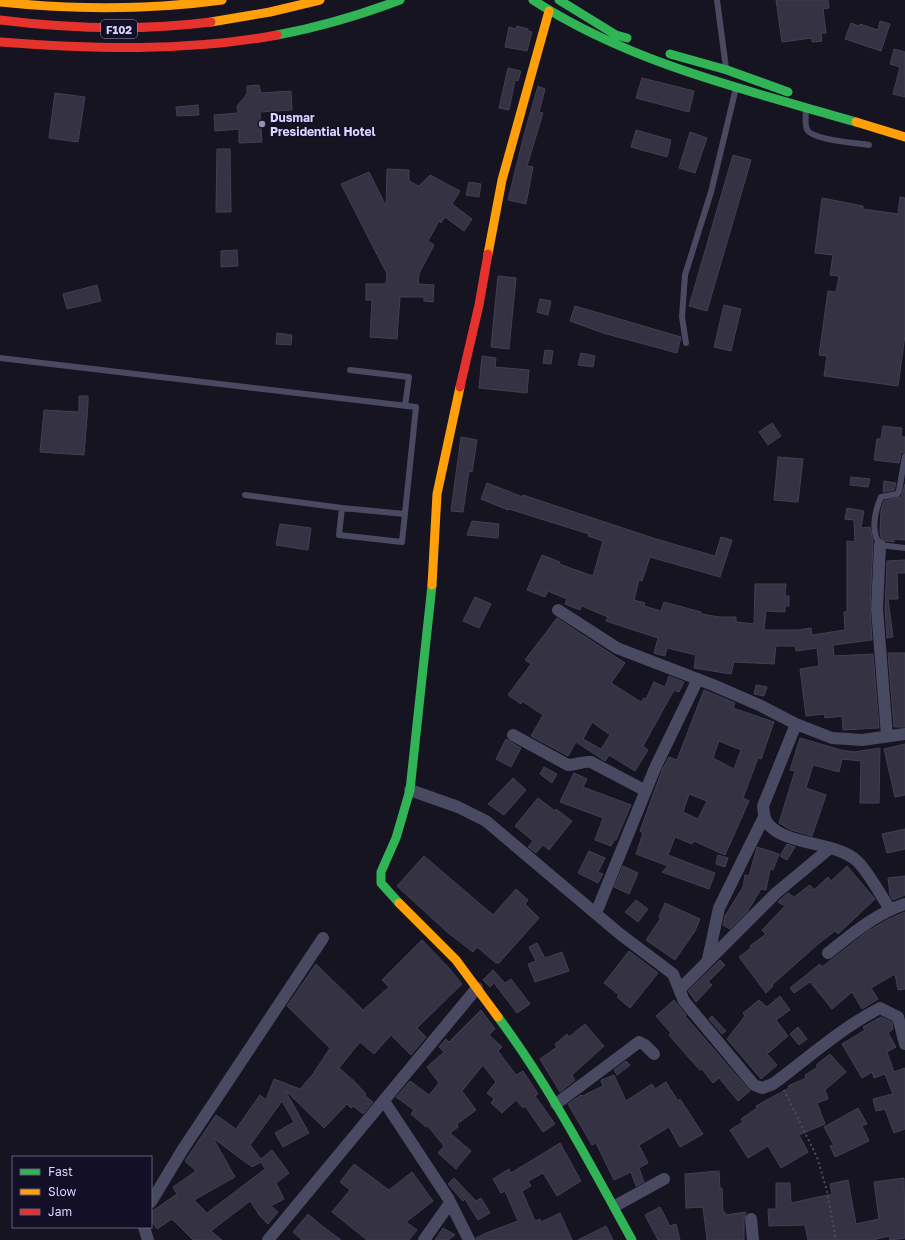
<svg xmlns="http://www.w3.org/2000/svg" width="905" height="1240" font-family="'Golos Text',sans-serif">
<rect width="100%" height="100%" fill="#161421"/>
<path fill="#343243" stroke="#433f54" fill-rule="evenodd" d="M776 0H828L829 8 823 9 826 33H821L822 41 812 42V38L782 42Z
M880 21 890 24 881 51 845 39 851 23 859 26 860 24 878 30Z
M517 26 528 29V31L532 32 527 51 505 47 509 27 516 29Z
M894 49 905 52V97L893 94 900 67 890 64Z
M508 68 521 71 518 81 515 80 509 110 499 108Z
M642 78 694 91 689 112 636 98Z
M259 85 261 93 291 91 292 110 260 112 262 142 239 143V129L215 131 214 115 238 113 237 106 247 94V86Z
M538 86 545 89 539 112 543 113 527 166 533 167 526 204 508 200 524 135Z
M55 93 85 97 78 142 49 138Z
M198 105 199 115 177 116 176 107Z
M636 130 671 140 667 157 631 147Z
M690 132 707 138 695 173 679 168Z
M217 149H230L231 212H216Z
M733 155 751 160 707 311 689 306Z
M387 169 409 170V181L419 186 430 175 460 191 452 204 472 219 464 231 445 217 441 223 439 221 428 241 434 245 419 274 418 284 434 285 433 302 424 301V297H400L397 339 370 337 372 300H366V284H386L387 274 341 184 369 172 386 206Z
M469 182 481 184 479 197 466 195Z
M900 197 905 198V335L898 386 824 376 827 356 819 355 828 291 836 292 839 276 830 275 833 255 815 253 822 198 863 206V209L898 214Z
M237 250 238 266 221 267V251Z
M498 276 516 278 509 349 491 347Z
M97 285 101 301 67 309 63 294Z
M540 299 551 301 548 315 537 312Z
M724 305 741 309 731 351 714 347Z
M575 306 681 337 677 353 603 333 570 321Z
M277 333 292 335 291 345 276 344Z
M545 350 553 351 551 364 543 363Z
M581 353 595 356 593 367 578 365Z
M482 356 496 358 495 367 529 370 527 393 479 388Z
M79 396H88V404L84 455 40 452 44 410 79 412Z
M772 423 781 436 768 445 759 432Z
M883 426 902 428 901 437H905V452L901 453 899 463 874 460 877 439H881Z
M461 437 477 440 472 472 469 471 463 512 451 511Z
M778 457 803 459 798 502 774 500Z
M851 477 870 479 868 487 850 485Z
M884 481 896 483 894 490 883 492Z
M487 483 523 497V495L656 539 715 556 721 537 732 540 720 577 650 557 642 581 639 580 634 600 645 603 644 606 661 611 664 602 701 612V614L719 617H736V622L754 624 755 584H786L785 596H789V606H785V612L766 611 764 630H798L811 628 812 635 845 630 844 612H847V541L855 542 854 520 845 519 847 508 864 511 861 528 870 527 873 542 870 609 872 640 833 645 834 656 873 654 879 728 843 730 842 716 825 718 824 714 806 716 800 669 819 666 817 648 796 651 795 646H776L774 664 734 662 731 674 694 668 696 655 667 648 665 656 654 653 658 638 606 621 608 617 582 606 580 610 565 604 567 599 548 591 545 597 527 590 542 555 560 562 559 564 593 576 603 541 588 536 589 534 509 509 508 510 481 499Z
M905 484V540L894 539V542L886 541 881 538 880 532 881 510 884 501 901 497Z
M472 521 499 524 498 538 467 535Z
M280 524 311 528 308 550 276 545Z
M905 560V573H897L898 599H888L893 637 887 638 885 609 887 561Z
M475 597 491 604 479 628 463 621Z
M557 618 625 663 611 683 641 702 644 698 646 699 654 682 665 687 669 676 684 682 679 692 674 690 643 746 648 750 635 771 609 755 605 761 576 742 568 756 531 736 543 715 522 701 521 704 508 695 531 664 525 660ZM592 722 610 735 601 749 583 739Z
M888 653H905V727H894Z
M756 685 767 687 764 696 754 694Z
M704 690 735 703 733 708 774 722 761 759 758 758 743 798 749 801 725 855 694 841 692 844 675 837 668 855 715 873 709 889 662 872 668 866 636 854 643 833 640 831 662 770 669 757 677 760ZM719 741 741 750 734 769 713 758ZM689 794 707 801 698 819 683 812Z
M800 738 841 750 854 752 880 748 879 803H860L861 761 842 759 839 772 813 765 806 788 826 795 812 836 791 830 779 823 795 771 790 770Z
M506 739 521 748 511 767 496 759Z
M905 744V795L895 797 884 749Z
M544 767 557 774 552 783 540 774Z
M574 773 587 779 583 787 631 805 616 840H614L611 846 595 840 603 818 560 802Z
M513 778 526 790 504 815 488 804Z
M538 798 555 811 556 809 572 821 549 850 543 845 536 853 528 847 533 841 515 826Z
M905 829V849L887 853 882 834Z
M787 844 795 847 787 860 780 856Z
M757 847 779 854 773 870 770 869 766 890 761 889 747 912 730 929 723 925 725 916 743 887 745 875 749 876Z
M589 851 605 858 598 872 603 874 598 883 578 873Z
M718 855 728 858 725 867 716 864Z
M424 856 493 915 516 889 528 900 525 904 539 918 499 963H496L477 947 473 952 447 932 397 886Z
M623 866 638 873 629 894 614 887Z
M847 866 875 899 838 934 835 931 818 944 772 985 773 986 766 993 739 957 751 948 750 946 766 934 762 930 785 906 778 902 781 899 788 893 794 897 810 885 814 890 828 877 831 881Z
M905 876V895L893 900 890 895 888 878Z
M636 900 648 909 638 922 625 912Z
M665 903 700 919 695 931 675 960 646 940 661 918 659 917Z
M905 912V989L898 990 895 974 871 988 878 999 862 1009 852 992 832 1009 810 982 794 993 790 988 820 964 822 967 868 931 887 920Z
M422 940 448 967 462 984 417 1028 426 1037 411 1055 391 1035 374 1054 360 1042 339 1068 355 1082 366 1094 364 1095 373 1102 363 1114 353 1106 351 1108 347 1104 324 1128 285 1090 309 1133 283 1147 275 1133 294 1122 282 1101 248 1148 251 1146 261 1159 272 1150 289 1173 276 1183 284 1199 271 1206 278 1212 268 1224 260 1216 250 1201 211 1231 222 1240H193L172 1219 157 1229 151 1220V1212L177 1194 173 1187 196 1171 185 1161 216 1115 236 1129 260 1095 266 1100 274 1079 300 1089 313 1074 330 1048 287 1006 316 964 363 1010 389 987 382 980ZM213 1138 252 1167 261 1162 265 1169 207 1213 194 1200 235 1177Z
M537 943 545 958 562 952 569 971 535 982 528 964 536 961 529 947Z
M629 951 658 973 630 1008 617 997 619 995 604 983Z
M720 960 725 965 708 982 712 985 696 1002 688 991Z
M493 970 505 983 511 979 530 1004 517 1013 494 983 490 987 483 980Z
M780 996 790 1010 776 1020 788 1036 767 1054 777 1065 761 1079 727 1039 745 1016 743 1013 759 1000 767 1007Z
M674 1000 686 1015 685 1016 750 1091 738 1101 719 1078 713 1083 702 1069 700 1070 689 1058 669 1035 671 1033 656 1016Z
M481 1010 495 1029 489 1035 502 1047 498 1051 516 1075 523 1071 538 1094 535 1096 555 1124 543 1132 525 1106 523 1108 516 1100 502 1113 491 1103 494 1099 487 1093 496 1082 483 1065 462 1091 476 1110 457 1124 458 1127 450 1133 471 1151 456 1169 438 1153 444 1146 427 1125 426 1127 411 1114 414 1110 396 1097 410 1081 429 1095 439 1083 427 1067 444 1052 439 1047 446 1039 449 1042Z
M712 1016 726 1031 722 1034 709 1019Z
M881 1017 892 1022 893 1029 888 1033 896 1047 887 1052 894 1072 905 1068V1129L894 1133 885 1109 876 1111 873 1099 893 1094 885 1074 874 1078 872 1072 862 1078 842 1044 865 1030 863 1027Z
M585 1024 604 1046 572 1075 575 1080 560 1092 540 1059 557 1047 555 1044 567 1034 569 1037Z
M798 1027 807 1039 799 1045 790 1034Z
M830 1054 846 1072 825 1090 828 1099 817 1103 825 1124 799 1135 808 1152 781 1168 768 1146 748 1158 730 1130 743 1122 741 1119 757 1108 756 1106 789 1088 788 1086 806 1078 805 1075 818 1067 816 1065Z
M626 1061 630 1065 617 1075 614 1070Z
M614 1075 626 1101 652 1084 655 1089 666 1082 678 1101 680 1099 703 1134 680 1147 669 1127 639 1145 648 1163 639 1168 644 1182 636 1186 631 1172 614 1180 596 1143 592 1145 568 1104 581 1095 582 1096 603 1086 601 1080Z
M858 1108 867 1124 862 1126 869 1141 835 1157 830 1146 834 1145 824 1127Z
M560 1143 581 1181 557 1196 543 1173 528 1181 531 1186 522 1191 535 1221 540 1219 541 1222 560 1213 572 1240H476V1238L486 1233 518 1221 505 1191 501 1193 493 1179 509 1169 511 1173Z
M354 1164 389 1190 412 1172 433 1201 406 1222 417 1230 409 1240H367L332 1212 350 1190 340 1182Z
M719 1171 720 1189 722 1188 723 1212H725V1215L746 1212 744 1219V1240H707L703 1207 686 1208 685 1174Z
M454 1178 476 1201 481 1198 490 1213 478 1220 465 1199 463 1201 448 1184Z
M904 1178 905 1238 890 1240 889 1236 873 1240H808L805 1225 769 1226 768 1209H776V1183H790L791 1203 832 1194 830 1184 848 1180 856 1224 879 1219 874 1182Z
M660 1207 670 1226 676 1224 680 1240H658L645 1215Z
M308 1214 321 1225 341 1240H302L293 1232Z
M606 1226 613 1240H578Z
M443 1228 455 1235 448 1240H435Z"/>
<g fill="none" stroke-linecap="round" stroke-linejoin="round">
<path stroke="#44505f" stroke-width="2" stroke-dasharray="2 3" stroke-linecap="butt" d="M784 1090 817 1157 827 1191 836 1240"/>
<path stroke="#4a4962" stroke-width="6" d="M717 0 726 68
M806 109C806 115 804 126 808 131 815 140 857 143 869 145
M686 343 682 317 685 275 711 192 736 88
M0 358 416 407 402 542 339 535 342 508 405 514
M350 370 409 377 405 406
M905 456 899 491 897 494 881 497C875 511 870 530 880 545L905 548
M245 495 342 508"/>
<path stroke="#4a4962" stroke-width="12" d="M880 545 877 609 887 736
M558 610 617 648 713 685 759 705 796 724 832 738 862 740 905 734
M796 724 763 806C764 814 764 820 770 826 788 845 837 842 857 861 868 871 881 896 890 909
M513 735 568 765C576 765 583 761 591 762L646 791
M410 790 458 807 486 821 620 934 673 974 684 1001 754 1085 762 1088 773 1084C808 1058 841 1028 880 1008L898 1017 905 1044
M596 913 655 768 698 679
M828 953C852 934 875 914 905 904
M708 959 719 908 764 817
M680 989 776 893 829 849
M384 1101 448 1198 469 1240
M556 1104 639 1042 645 1045 654 1054
M151 1202 183 1149 323 938
M615 1206 664 1179
M751 1219 753 1240
M144 1227 148 1240
M268 1240 477 988
M424 1240 450 1203"/>
<path stroke="#30b455" stroke-width="9" d="M533 0C630 63 746 90 856 122
M559 0 616 35 627 38
M277 35C320 27 360 15 400 0
M670 54 727 70 788 92
M399 903 381 883V872L396 838 410 790 432 585
M498 1017C550 1087 590 1164 632 1240"/>
<path stroke="#ff9f0a" stroke-width="9" d="M0 2C75 10 148 10 222 0
M211 22 270 12 320 0
M856 122 905 137
M488 254 502 180 549 11
M432 585 437 494 460 387
M399 903 456 960 498 1017"/>
<path stroke="#e5322d" stroke-width="9" d="M0 20C71 29 140 31 211 22
M0 42C93 49 186 52 277 35
M460 387 479 305 488 254"/>
</g>
<circle fill="#9591b1" stroke="#130f26" stroke-width="1.5" cx="262" cy="124" r="4"/>
<g text-anchor="middle" dominant-baseline="central" stroke-width="3" stroke-linejoin="round" paint-order="stroke">
<rect fill="#130f26" stroke="#9e99be" stroke-width="1" x="101" y="20" width="36" height="18" rx="3"/>
<g font-size="11" font-weight="bold" fill="#d9d4ff">
<text x="119" y="29">F102</text>
</g>
<g font-size="12" font-weight="bold" fill="#d9d4ff" stroke="#130f26" text-anchor="start">
<text x="270" y="117">Dusmar<tspan x="270" dy="14">Presidential Hotel</tspan></text>
</g>
</g>
<rect x="12" y="1156" width="140" height="72" fill="#130f26" stroke="#625e7d"/>
<rect x="20" y="1169" width="20" height="6" fill="#30b455" stroke="#625e7d"/>
<text x="48" y="1176" font-size="12" fill="#d9d4ff">Fast</text>
<rect x="20" y="1189" width="20" height="6" fill="#ff9f0a" stroke="#625e7d"/>
<text x="48" y="1196" font-size="12" fill="#d9d4ff">Slow</text>
<rect x="20" y="1209" width="20" height="6" fill="#e5322d" stroke="#625e7d"/>
<text x="48" y="1216" font-size="12" fill="#d9d4ff">Jam</text>
</svg>
